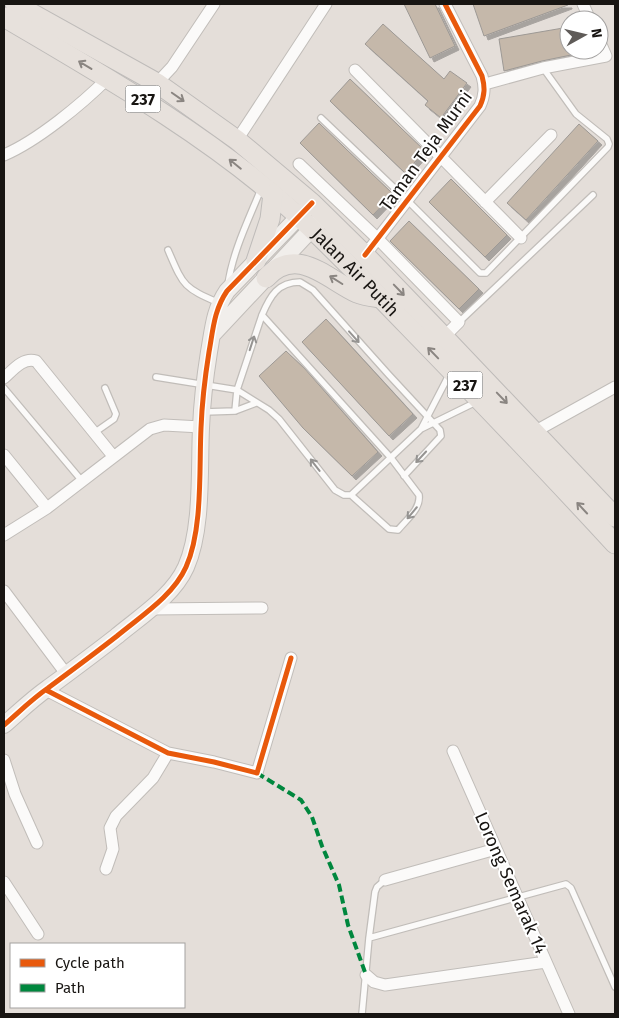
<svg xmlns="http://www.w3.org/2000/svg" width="619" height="1018" font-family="'Fira Sans',sans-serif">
<defs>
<filter id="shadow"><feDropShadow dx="4" dy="4" stdDeviation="0" flood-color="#0004"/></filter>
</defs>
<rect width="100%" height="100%" fill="#e4ded9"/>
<path fill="#c5b8aa" stroke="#9d9995" filter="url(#shadow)" d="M404 4H435L455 46 430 58Z
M473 4H568V5L484 36Z
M383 24 444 79 450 71 467 83 441 118 425 105 428 101 365 44Z
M569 27V50H595L542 61 504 71 499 39Z
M350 79 425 151 405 173 330 101Z
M319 123 393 194 373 215 300 143Z
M579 124 598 141 526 220 507 203Z
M451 179 507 235 485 257 429 202Z
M409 221 479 289 459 309 390 241Z
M326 319 413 414 389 436 302 342Z
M286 351 305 369 378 452 352 476 303 428 259 376Z"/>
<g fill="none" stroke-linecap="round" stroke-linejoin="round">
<g stroke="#c1bdb9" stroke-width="8">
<path id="lane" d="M321 118 408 201 480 273H486L608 147 609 144 607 139 576 114 543 68
M168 250C184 287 183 287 219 303
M228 284C233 251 248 221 261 189
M459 322 593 195
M156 377 237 390 269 410 279 419 335 490 344 495H351L389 529 398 530C406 520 421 509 419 495L391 458 262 315
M4 388 82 481
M235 411 237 390 262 315C270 296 278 282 300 282L313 290 389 375 440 430 441 436 404 476
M204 412 235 411 256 403
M421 429 450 373
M94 433 114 419 116 414 105 388
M351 495 421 429 476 402
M369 938 566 884 571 888 615 987
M362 1014 369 938 375 892 377 887 385 880"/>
</g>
<g stroke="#c1bdb9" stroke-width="13">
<path id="street" d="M583 4 590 20
M355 70 521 238
M157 83 172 67 214 4
M485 84 543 68 606 56 599 40
M237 140 326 4
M4 155C37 141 82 104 108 78
M299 164 378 239 459 322 444 337
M485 202 551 135
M365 255 480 106C485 95 485 87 482 76L445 4
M4 378C13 370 23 357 36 361L113 456
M534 432 615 387
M4 455 47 508
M4 535 47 508 150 429 164 425 201 427
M4 591 67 675
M150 609 262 608
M46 690 168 753 214 762 257 773 291 658
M453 751 569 1014
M4 760 15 794 37 843
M106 869 113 849 110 828 116 816 153 778 168 753
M385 880 496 849
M4 882 38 934
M366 975 374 982 385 985 546 962"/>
</g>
<g stroke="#c1bdb9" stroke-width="18">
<path id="secondary" d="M212 335 320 220
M4 725C18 713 32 699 48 688 71 671 94 654 117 636 141 616 173 596 186 567 203 529 199 469 201 428 202 402 205 377 209 352 213 330 214 310 227 291L308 207"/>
</g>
<g stroke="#bebbb9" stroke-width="21">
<g id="primary">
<path d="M15 4 157 83 237 140 312 203 365 255 444 337 615 517"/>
<path id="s1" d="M4 17C102 75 202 131 288 207 330 244 368 285 407 325 477 397 547 470 615 544"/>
<path d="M256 261 270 219 273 194"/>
<path d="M266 278C297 244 328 280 357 293 364 296 373 297 380 298"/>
</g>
</g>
<use href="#lane" stroke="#fbfaf9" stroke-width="5.5"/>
<use href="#street" stroke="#fbfaf9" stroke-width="11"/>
<use href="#secondary" stroke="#f1eeeb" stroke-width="16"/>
<use href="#primary" stroke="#e7e1dc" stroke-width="19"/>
<path stroke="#00873e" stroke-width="4" stroke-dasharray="8 4" stroke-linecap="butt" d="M257 773 301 800 312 817 322 846 339 885 348 925 366 975"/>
<g stroke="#fff" stroke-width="8">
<path id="cycleway" d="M365 255 480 106C485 95 485 87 482 76L445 4
M46 690 168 753 214 762 257 773 291 658
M4 725C18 713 32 699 48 688 71 671 94 654 117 636 141 616 173 596 186 567 203 529 199 469 201 428 202 402 205 377 209 352 213 330 214 310 227 291L312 203"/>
</g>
<use href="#cycleway" stroke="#e8590c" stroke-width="5"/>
</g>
<defs><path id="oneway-shaft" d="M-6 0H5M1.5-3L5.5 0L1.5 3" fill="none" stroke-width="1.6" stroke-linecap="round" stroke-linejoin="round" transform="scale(1.25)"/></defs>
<g stroke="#8a8581">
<use href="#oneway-shaft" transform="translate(85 65) rotate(-149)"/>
<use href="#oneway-shaft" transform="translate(178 97) rotate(35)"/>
<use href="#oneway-shaft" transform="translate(235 164) rotate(-141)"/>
<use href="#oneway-shaft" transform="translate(336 280) rotate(-148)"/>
<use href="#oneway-shaft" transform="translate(399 290) rotate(46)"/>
<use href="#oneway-shaft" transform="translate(433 353) rotate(-134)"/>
<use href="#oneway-shaft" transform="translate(502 398) rotate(46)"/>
<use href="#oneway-shaft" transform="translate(582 508) rotate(-133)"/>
</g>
<g stroke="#959391">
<use href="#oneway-shaft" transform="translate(354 337) rotate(48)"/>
<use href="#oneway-shaft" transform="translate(252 343) rotate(-72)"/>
<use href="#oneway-shaft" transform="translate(421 457) rotate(133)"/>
<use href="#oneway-shaft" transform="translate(315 465) rotate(-128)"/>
<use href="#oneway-shaft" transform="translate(412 513) rotate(130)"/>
</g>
<g text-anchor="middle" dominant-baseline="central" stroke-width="4" stroke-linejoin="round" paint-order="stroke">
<g fill="#fff" stroke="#5d5b59" stroke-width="1">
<rect x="125.5" y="85.5" width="35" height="27" rx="4"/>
<rect x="447.5" y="371.5" width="35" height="27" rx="4"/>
</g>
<g font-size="16" font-weight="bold" fill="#181512">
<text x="143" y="99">237</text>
<text x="465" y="385">237</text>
</g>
<g font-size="18" fill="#181512" stroke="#fff">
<text transform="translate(426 151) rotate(-54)">Taman Teja Murni</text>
<text stroke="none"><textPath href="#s1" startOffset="436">Jalan Air Putih</textPath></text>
<text transform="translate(511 883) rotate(66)">Lorong Semarak 14</text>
</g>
</g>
<rect width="619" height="1018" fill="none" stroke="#181512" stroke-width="10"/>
<rect x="10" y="943" width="175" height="65" fill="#ffffff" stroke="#a3a1a0"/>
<rect x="20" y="959" width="25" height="8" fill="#e8590c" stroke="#a3a1a0"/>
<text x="55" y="968" font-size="15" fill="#181512">Cycle path</text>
<rect x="20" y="984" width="25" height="8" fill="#00873e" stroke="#a3a1a0"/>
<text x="55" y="993" font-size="15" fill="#181512">Path</text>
<g transform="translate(584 35) rotate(82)"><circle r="24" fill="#ffffff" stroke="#a3a1a0"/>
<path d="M0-4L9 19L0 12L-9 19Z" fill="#5f5b58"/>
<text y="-8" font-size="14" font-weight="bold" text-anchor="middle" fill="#181512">N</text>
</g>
</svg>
